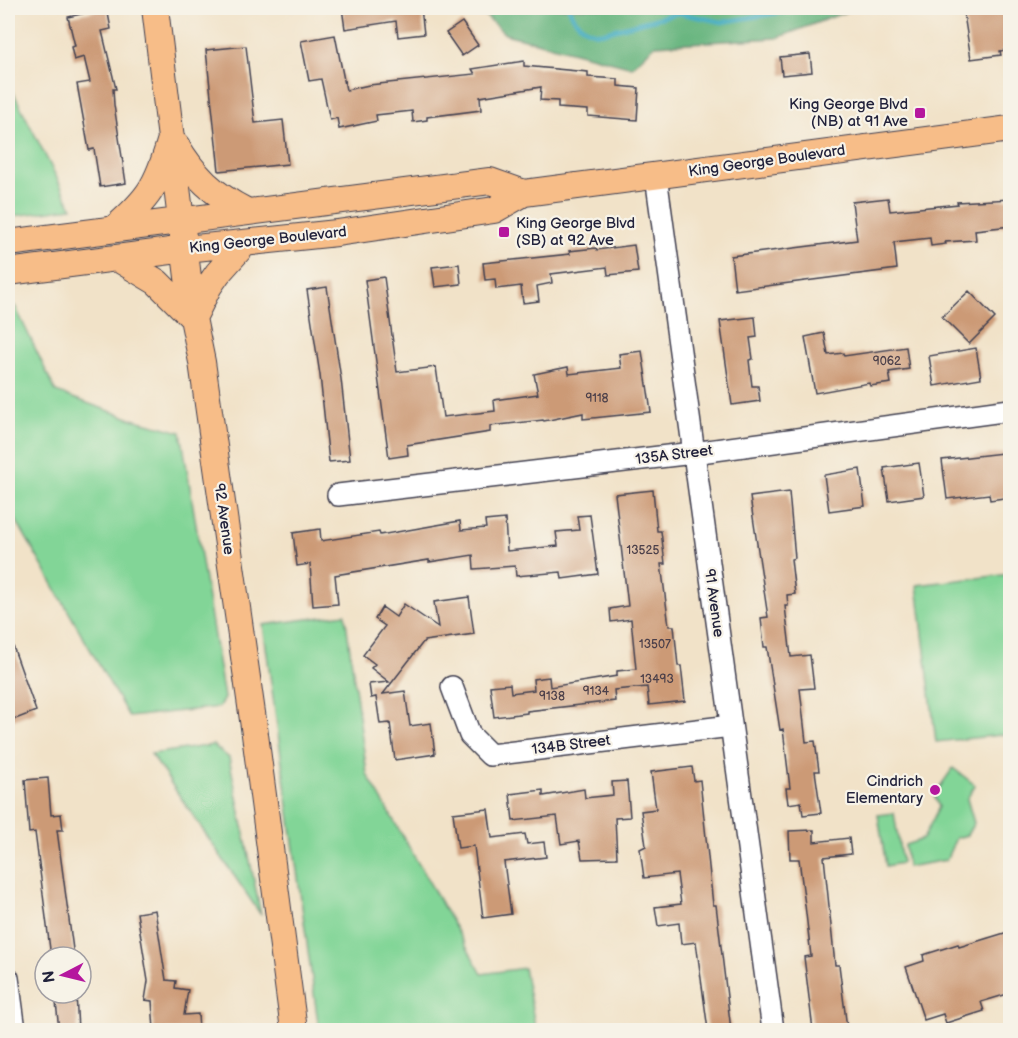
<svg xmlns="http://www.w3.org/2000/svg" width="1018" height="1038" font-family="'Balsamiq Sans',sans-serif">
<rect width="100%" height="100%" fill="#f7f3e8"/>
<filter id="ink" filterUnits="userSpaceOnUse"><feTurbulence type="fractalNoise" baseFrequency=".0167" numOctaves="2"/><feDisplacementMap in="SourceGraphic" scale="12" xChannelSelector="R" yChannelSelector="G"/><feConvolveMatrix kernelMatrix="1 2 1 2 8 2 1 2 1" color-interpolation-filters="sRGB"/></filter>
<filter id="wash" filterUnits="userSpaceOnUse"><feTurbulence type="fractalNoise" baseFrequency=".008" numOctaves="4" result="noise"/><feDisplacementMap in="SourceGraphic" scale="24" xChannelSelector="R" yChannelSelector="G"/><feGaussianBlur stdDeviation="1.35" result="paint"/><feColorMatrix in="noise" values="0 0 0 0 0 0 0 0 0 0 0 0 0 0 0 0 0 1.4 0 .05"/><feComposite in="paint" operator="in"/></filter>
<g filter="url(#wash)">
<rect width="100%" height="100%" fill="#f1e2c8"/>
<path fill="#82d597" stroke="#527c69" stroke-width="1.5" d="M8 82 72 208 8 217Z
M15 306 56 392 132 419 181 432 224 698 219 707 129 717 8 506V307Z
M1010 574V734L936 742 917 585Z
M345 614 367 774 482 974 524 968 536 1030H319L263 625Z
M213 745 229 758 261 915 151 754Z
M953 768 975 785 967 799 974 823 967 835 956 838 946 860 907 867 905 845 923 839 939 807 934 795Z
M894 813 902 863 886 866 878 815Z"/>
<path fill="#69b680" stroke="#466c5e" stroke-width="1.5" d="M477 8H856L777 38 655 45 632 67 505 34Z"/>
<g fill="none" stroke-linecap="round" stroke-linejoin="round">
<path stroke="#44adc3" stroke-width="4.5" d="M569 8C574 21 585 33 601 33L678 13 722 22 809 8"/>
</g>
<g id="blocks">
<path fill="#cc9a76" d="M107 8 111 29 102 31 116 89H113L114 105 126 183 100 187 94 149 89 150 77 84 90 82 84 57 74 60 71 47 75 46 68 17Z
M342 8H390L391 9 421 8 424 34 398 37 396 21 345 29Z
M963 8H1011V49L1000 51 1001 55 971 59Z
M462 22 478 45 462 56 446 33Z
M335 35 346 90 369 85 475 74 472 69 524 61V66L588 72V77L618 79V86L639 88 637 120 588 116V110L558 108V101L540 100 541 87 480 97 481 110 427 117V120L413 122 412 111 376 115 377 121 339 129 337 118 330 120 321 79 309 81 301 41Z
M246 46 255 123 283 120 288 164 219 171 206 50Z
M810 54 812 72 782 75 780 57Z
M888 198 890 211 958 204 957 202 1011 199V226L975 230 976 240 945 242 946 244 931 246 930 238 894 242 897 269 735 290 731 256 857 240 852 202Z
M634 245 638 272 608 275 607 267 551 274 552 283 537 286 539 301 523 303 521 286 496 289 495 279 485 280 483 263 570 254 569 251 596 248 597 250Z
M459 264 461 284 435 287 432 267Z
M384 277 397 372 436 367 443 417 495 411 494 400 538 394 534 374 568 367 569 374 621 368 619 354 642 351 651 412 583 419V413L544 421 543 420 490 426V432L407 445 408 455 389 458 365 280Z
M327 287 341 379 350 460 329 462 320 375 307 290Z
M969 291 995 318 969 344 942 317Z
M755 317 757 337 750 338 753 359 749 360 752 386H758L760 401 732 405 720 321Z
M824 333 828 355 843 353 844 356 906 347 909 369 889 372 891 383 870 386 869 383 815 393 805 337Z
M976 348 981 378 934 386 929 356Z
M1011 452V497L990 500 989 494 947 499 942 460Z
M919 463 924 496 889 501 884 468Z
M860 469 865 506 829 511 824 475Z
M653 490 657 531H661L665 564H661L669 626H674L678 666H681L685 701 649 705 647 687 614 690 615 701 527 711V713L494 717 490 686 510 684 511 693 534 690 533 679 549 677 550 687 617 676V671L636 669 631 619 611 622 610 609 628 606 615 494Z
M789 492 795 558 791 559 795 594 787 595 788 606H785L791 657 810 655 814 688 800 689 806 742 815 741 819 771H815L821 813 803 815 801 802 788 804 786 788H790L783 729 780 730 767 647H764L761 618 768 617 750 497Z
M590 515 598 574 562 579 561 572 516 576 515 566 474 569 473 555 429 562V560L335 575 338 604 313 606 310 564 297 566 293 533 320 529 321 541 379 532 380 535 460 521 461 530 486 528 485 521 505 519 507 551 558 546 556 532 579 530 577 516Z
M469 597 474 634 424 641 383 694 405 691 410 726 431 723 435 754 395 760 390 723 380 724 376 697 371 698 369 684 389 682 371 668 375 664 363 655 385 626 375 619 382 607 396 617 404 604 438 627 434 602Z
M8 635H9L36 711 8 722Z
M692 767 694 781 700 780 713 905H716L731 1030H708L696 942 681 944 679 923 658 926 655 907 681 904 677 874 644 878 640 849 646 846 641 811 656 809 651 772Z
M48 778 51 815 61 814 63 830H57L74 957H51L35 832 29 833 25 780Z
M627 781 630 817 615 818 617 858 582 859 579 841 561 844 557 816 513 821 510 794 543 790V796L584 789 585 798 613 795 612 782Z
M488 809 492 838 525 834 527 844 544 842 546 857 504 862 511 914 483 918 474 846 458 848 453 813Z
M814 830V842L849 838 851 854 824 857 835 965H839L847 1028 824 1030H813L804 957 811 956 805 905 799 859H790L789 831Z
M155 910 166 980 176 981 175 988 188 990 184 1015 198 1014 199 1030H154L152 1001 145 1000 148 981 137 913Z
M1011 931V993L981 1002 984 1011 946 1023 943 1014 924 1020 906 967 924 961 923 955 958 944 959 947Z
M55 993H76L78 1030H59Z"/>
</g>
</g>
<g filter="url(#ink)">
<use href="#blocks" fill-opacity="0" stroke="#413f50" stroke-width="1.5"/>
<g fill="none" stroke-linecap="round" stroke-linejoin="round">
<g stroke="#413f50" stroke-width="24">
<path id="minor" d="M656 176 773 1030
M338 495 693 453 1010 410
M452 687 470 735 490 755 731 726
M8 978 15 1030"/>
</g>
<g stroke="#413f50" stroke-width="28">
<path id="major" d="M155 8 193 318 202 362 254 727 294 1030
M176 145C195 177 213 194 246 211
M115 228C149 198 157 186 170 142
M8 243 490 181 524 193
M117 258 157 282 193 318
M8 272 186 249 337 233 494 210 524 193 1010 129
M193 318 209 286 218 273 243 245"/>
</g>
<use href="#minor" stroke="#fff" stroke-width="21"/>
<use href="#major" stroke="#f7bd88" stroke-width="26"/>
</g>
</g>
<g fill="#b5179e" stroke="#f7f3e8" stroke-width="2">
<rect x="914" y="107" width="12" height="12" rx="3"/>
<rect x="498" y="226" width="12" height="12" rx="3"/>
<circle cx="935" cy="790" r="6"/>
</g>
<g text-anchor="middle" dominant-baseline="central" stroke-width="4.5" stroke-linejoin="round" paint-order="stroke">
<g font-size="12" fill="#4c404a">
<text x="887" y="361">9062</text>
<text x="597" y="398">9118</text>
<text x="643" y="550">13525</text>
<text x="655" y="644">13507</text>
<text x="657" y="679">13493</text>
<text x="596" y="691">9134</text>
<text x="552" y="696">9138</text>
</g>
<g font-size="15" fill="#22223b" stroke="#f7f3e8" text-anchor="end">
<text x="908" y="104">King George Blvd<tspan x="908" dy="17">(NB) at 91 Ave</tspan></text>
<text x="516" y="223" text-anchor="start">King George Blvd<tspan x="516" dy="17">(SB) at 92 Ave</tspan></text>
<text x="923" y="781">Cindrich<tspan x="923" dy="17">Elementary</tspan></text>
</g>
<g font-size="15" fill="#22223b" stroke="#f7f3e8">
<text transform="translate(767 161) rotate(-8)">King George Boulevard</text>
<text transform="translate(268 240) rotate(-6)">King George Boulevard</text>
<text transform="translate(674 455) rotate(-7)">135A Street</text>
<text transform="translate(224 519) rotate(82)">92 Avenue</text>
<text transform="translate(714 603) rotate(82)">91 Avenue</text>
<text transform="translate(571 745) rotate(-7)">134B Street</text>
</g>
</g>
<rect width="1018" height="1038" fill="none" stroke="#f7f3e8" stroke-width="30"/>
<g transform="translate(63 975) rotate(263)"><circle r="28" fill="#f7f3e8" stroke="#a29fa3" stroke-width="1.5"/>
<path d="M0-4.5L10 22L0 15L-10 22Z" fill="#b5179e"/>
<text y="-9" font-size="16" font-weight="bold" text-anchor="middle" fill="#22223b">N</text>
</g>
</svg>
